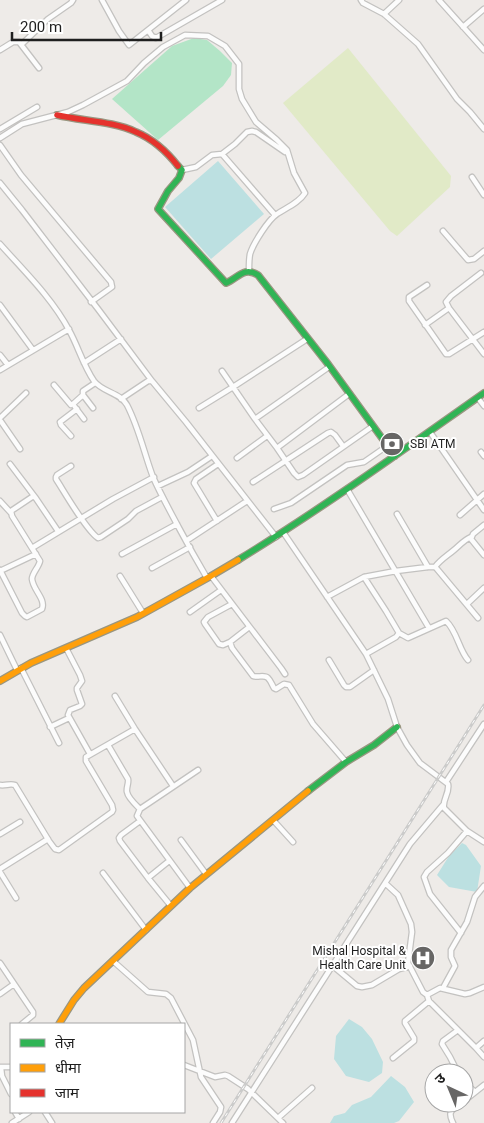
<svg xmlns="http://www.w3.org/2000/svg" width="484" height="1123" font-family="Roboto,'Noto Sans Devanagari',sans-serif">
<rect width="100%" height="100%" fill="#eeebe8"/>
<path fill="#e1eac7" d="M348 48 451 176 450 187 397 236 390 231 283 103Z"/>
<path fill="#b3e5c7" d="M194 38 207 40 220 51 232 63 231 75 223 86 158 140 112 99 172 46Z"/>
<path fill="#bce0e1" d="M218 161 264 214 211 259 165 207Z
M462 843 466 845 481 866 477 892 449 887 437 875 449 856Z
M349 1019 362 1027 372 1039 383 1062 382 1073 369 1082 346 1076 334 1059 336 1036Z
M391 1076 405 1087 414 1102 399 1121 394 1123H330L334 1116 345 1113 352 1105 371 1097Z"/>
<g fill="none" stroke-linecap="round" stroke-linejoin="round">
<g stroke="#c3c2c0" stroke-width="7">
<path id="street" d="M102 0 119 31 129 45 186 0
M361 0 363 3 384 14 418 44 457 99 470 112 484 129
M439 0 484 50
M384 14 399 0
M463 27 484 9
M148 30 152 36 156 38 222 0
M22 44 48 19 71 3 73 0
M0 50 13 42H19L39 68
M0 129 37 107
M0 138 22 124 68 112 83 105 127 81 144 63 163 47 185 35 208 36 225 46 239 64V89L242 99 256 122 277 140 287 150 294 173 305 193C299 203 286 208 277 214 268 220 253 244 250 254 249 259 249 265 249 270
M0 145 21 175 111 282 112 287 91 302
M222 154 235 144 247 132 252 131 256 132 285 152
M182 170 196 167 212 155 222 154 275 215
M472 177 484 195
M0 183 22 210 98 309 152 381
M443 231 468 260 474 259 484 251
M0 244C24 271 52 298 69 330 78 346 83 365 94 381 102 392 121 393 127 405 139 428 144 453 153 477 161 495 170 511 179 528 188 545 197 561 207 578
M481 273 451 296 446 302 449 308 484 354
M427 285 409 297V301L446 354H449L484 332
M0 305 33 350
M425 325 449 308
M0 355 8 365
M84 363 121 339
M0 370 69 329
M222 371 255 419 277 448 294 473 298 477 303 475 373 426
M54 385 71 405 73 404 83 395
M478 398 484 406
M121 399 148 381H152L186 422 276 537
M75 407 84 419
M93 408 83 395V391L95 383
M199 408 233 387 307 339
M0 418 26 393
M255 419 329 367
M0 420 20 449
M430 432 484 510
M71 436 61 425 60 422 77 409
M277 448 349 394
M481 452 484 456
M237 458 267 436
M10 464 35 497
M71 466 57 475 56 477V479C65 493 86 530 98 538L101 537 128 519 136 511 162 497
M253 482 328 433 331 432 335 435 343 446
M158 486 188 472 212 456
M347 489 429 628
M0 501 11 513
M274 509 291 503 347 465 364 462 387 446
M397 514 428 567
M460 515 484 494
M217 521 194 483 196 479 218 464
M484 525 473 534 471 539 484 555
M283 532 366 654 388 699 397 727 407 745 420 763 448 784C450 793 442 800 444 808L467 831 484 842
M186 541 247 501
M32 548 113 499 154 477
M122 554 177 524
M435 567C440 560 447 556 454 550 460 545 464 540 471 537
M152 568 190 547
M0 570 22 613 25 616 27 617 42 609C46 599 33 590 32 579 32 573 39 567 40 561L12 516 11 511 32 497H35L58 531
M0 571 36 554
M120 576 143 613
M211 576 249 626 248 628 230 642 232 648 253 676C258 678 264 674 268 678 271 681 272 685 274 688L276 689 284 684 289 685 313 724 346 762
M364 577 386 611 399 633 396 637 366 654
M327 597 364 577 396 571 428 567H435L437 569 478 618
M467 604 484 588
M190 612 221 590
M249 626 281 668 285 674
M399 633 408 638 446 621C457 631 459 650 468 660
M0 635 17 670
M230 642 223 645 219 644 205 624 204 622 208 617 232 604
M66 648 80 675 82 681 77 688V690L82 704 80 706 70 710 68 715 90 754
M329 660 344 685 346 687H350L374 670
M21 668 59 743
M115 696 135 729 173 786
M50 727 69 718
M108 745 128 779C129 783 126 788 127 792 128 798 136 805 140 809
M446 782 484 724
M0 785C6 786 10 783 15 785L49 841 55 849 59 850 112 812 113 810 112 805 86 761V757L135 729
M273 820 293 842
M140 821 121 835 119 838 120 841 148 878 171 906
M0 834 20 822
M181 840 206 874
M0 869 48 839
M0 872 16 898
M103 873 146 930
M148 878 169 861
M385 883 398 895 411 924 412 932 408 963 423 992 427 995 440 988 465 994 470 993 484 987
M190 888 137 816 140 809 149 803 198 770
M461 933 430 894 424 877 427 872 448 853 467 831
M113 961 148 992 166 994 171 998 193 1040 201 1077 221 1107 220 1112 213 1123
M0 963 33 1012V1015L22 1024
M333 966 357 986 362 987 372 985 399 969 410 966
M443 988 455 966 451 957V950L467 922 475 897 484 886
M0 994 14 984
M427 995 429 1001 476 1048 484 1057
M476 1048 484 1041
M393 1058 414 1041V1038L405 1023V1021L429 1001
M184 1065 215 1077 225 1075 228 1076 248 1089 283 1123
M0 1067H11
M1 1068 2 1076 11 1094
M458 1073 450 1057 442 1044 443 1041 458 1030
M464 1082 475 1092
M464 1101 484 1085
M15 1112 19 1119
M45 1112 52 1123
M278 1118 312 1088
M12 1123 29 1112
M232 1123 410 844 443 805
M453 1123C447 1111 452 1110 461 1103"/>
</g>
<g stroke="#999680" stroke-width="8">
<path id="fast" d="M178 166 182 170 179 178 168 191 158 209 226 283C238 278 244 266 258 275L328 364 395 456
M238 560C323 508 403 450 484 393
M308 791 346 762 374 745 397 727"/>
</g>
<g stroke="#999680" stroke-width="8">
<path id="slow" d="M0 681 31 663 137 617 211 576 238 560
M59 1024 74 1000 84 988 190 888 308 791"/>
</g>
<g stroke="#999680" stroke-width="8">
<path id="jam" d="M57 115C82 121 113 121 136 132 153 139 167 152 178 166"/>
</g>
<use href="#street" stroke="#fcfcfc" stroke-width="4.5"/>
<use href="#fast" stroke="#30b455" stroke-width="5.5"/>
<use href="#slow" stroke="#ff9f0a" stroke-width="5.5"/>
<use href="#jam" stroke="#e5322d" stroke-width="5.5"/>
<g stroke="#cbcbca" stroke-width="3">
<path id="rail" d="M221 1123 484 705"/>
</g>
<use href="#rail" stroke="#fff" stroke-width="1" stroke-dasharray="4" stroke-linecap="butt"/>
</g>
<defs>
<g id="bank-disc" transform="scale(1.25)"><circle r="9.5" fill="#676665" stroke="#fff"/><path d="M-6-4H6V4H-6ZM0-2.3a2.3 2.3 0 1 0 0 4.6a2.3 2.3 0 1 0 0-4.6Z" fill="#fff"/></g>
<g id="hospital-disc" transform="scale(1.25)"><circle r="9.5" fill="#676665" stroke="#fff"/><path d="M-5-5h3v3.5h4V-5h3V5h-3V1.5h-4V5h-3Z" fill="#fff"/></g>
</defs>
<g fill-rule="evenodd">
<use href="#bank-disc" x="392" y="444"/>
<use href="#hospital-disc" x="423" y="958"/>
</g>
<g text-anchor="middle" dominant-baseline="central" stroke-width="4" stroke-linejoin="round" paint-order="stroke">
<g font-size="12" fill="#1f1f1f" stroke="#fff" text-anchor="start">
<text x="410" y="444">SBI ATM</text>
<text x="406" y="951" text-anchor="end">Mishal Hospital &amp;<tspan x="406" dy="14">Health Care Unit</tspan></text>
</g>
</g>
<rect x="10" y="1023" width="175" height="90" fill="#ffffff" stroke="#a5a5a5"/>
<rect x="20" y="1039" width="25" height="8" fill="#30b455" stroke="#a5a5a5"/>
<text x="55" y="1048" font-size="15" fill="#1f1f1f">तेज़</text>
<rect x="20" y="1064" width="25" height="8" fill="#ff9f0a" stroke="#a5a5a5"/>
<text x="55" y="1073" font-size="15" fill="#1f1f1f">धीमा</text>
<rect x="20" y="1089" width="25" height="8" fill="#e5322d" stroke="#a5a5a5"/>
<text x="55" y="1098" font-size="15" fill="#1f1f1f">जाम</text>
<g transform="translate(449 1088) rotate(316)"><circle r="24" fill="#ffffff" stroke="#a5a5a5"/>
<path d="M0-4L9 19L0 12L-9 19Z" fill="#676665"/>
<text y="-8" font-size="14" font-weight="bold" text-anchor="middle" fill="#1f1f1f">उ</text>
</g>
<path d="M12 32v8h149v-8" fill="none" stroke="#1f1f1f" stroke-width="2.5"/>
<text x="20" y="32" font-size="15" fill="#1f1f1f" stroke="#ffffff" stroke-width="4" paint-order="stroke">200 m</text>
</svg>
